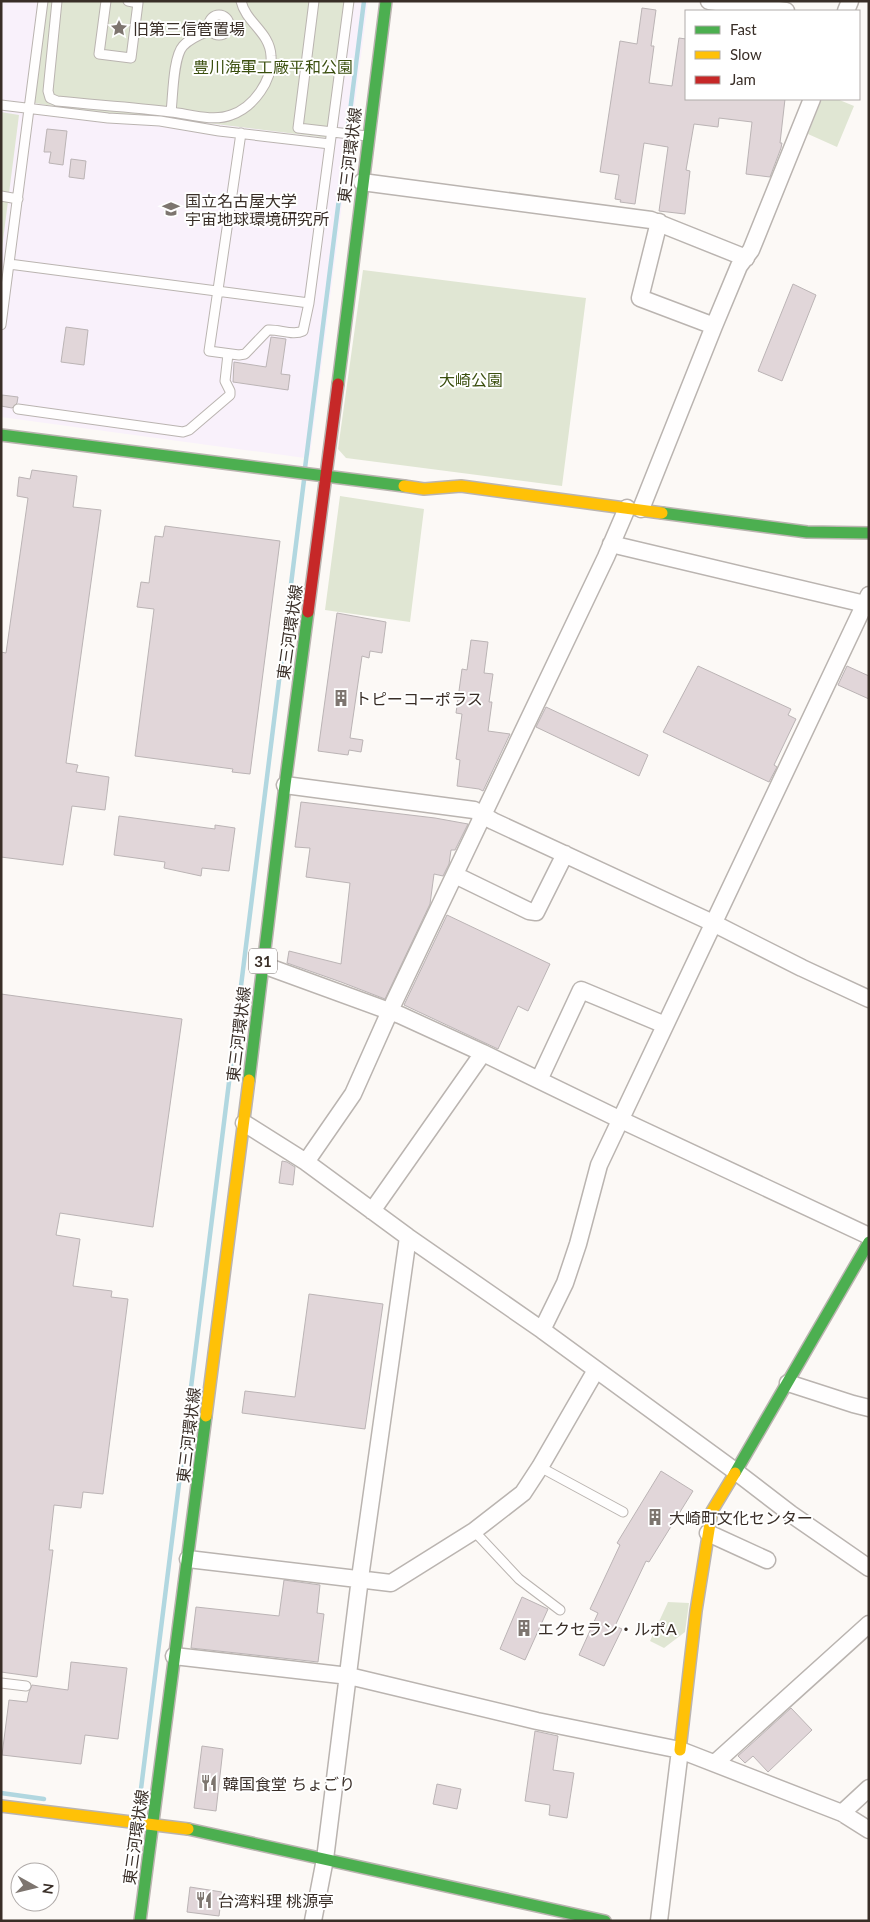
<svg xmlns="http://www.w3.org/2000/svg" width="870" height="1922" font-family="Lato,'Noto Sans JP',sans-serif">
<rect width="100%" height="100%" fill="#fcf9f6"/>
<path fill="#f9f1fb" d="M1 1H368L310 455 305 458 1 417Z"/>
<path fill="#e0e6d3" d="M48 1H347L328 138 159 117 101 113 34 103Z
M822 99H837L854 106 837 147 808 134Z
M1 112 19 115 1 256Z
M363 270 586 298 562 486 346 458 338 449Z
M340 496 424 509 410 622 325 610Z
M668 1602 689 1603 685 1632 664 1648 650 1641Z"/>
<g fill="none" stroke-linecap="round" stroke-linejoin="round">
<path stroke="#b1d7e0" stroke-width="4.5" d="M305 468 364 1
M1 1793 44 1799
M136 1813H138L304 480"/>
</g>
<path fill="#e1d6d9" stroke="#bbb4b5" d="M642 8 656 10 651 46H654L649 83 672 86 679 38 686 39V99H785L780 143H782L781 148 770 177 746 174 752 122 719 118 718 127 694 124 686 170 690 171 685 214 659 211 668 147 644 143 635 204 620 202 621 200 615 199 619 175 600 172 620 41 637 44Z
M47 129 67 131 63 165 49 163 51 152H44Z
M71 159 86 161 84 179 69 177Z
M793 284 816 295 782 381 758 371Z
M66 327 88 330 84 365 61 362Z
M271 337 286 339 281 374 290 375 288 390 233 382 234 362 266 367Z
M2 395 18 397 17 403 12 408 1 406Z
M32 470 77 476 73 507 101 510 66 763 78 765 76 772 109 777 105 810 72 806 63 865 1 857V652L6 653 28 498 17 496 19 477 30 479Z
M165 526 280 541 250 774 232 772 233 769 135 756 154 609 137 607 141 582 149 583 155 536 163 537Z
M337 613 386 622 382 653 370 651 369 658 362 656 350 738 363 740 361 752 349 750 348 755 318 751Z
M471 640 488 642 484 673 493 674 489 702H492L488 731 510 734 483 791 479 789 457 786 460 760 456 759 462 714 456 713 462 669 467 670Z
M698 666 791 709 788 715 796 719 774 765 777 767 769 782 663 732Z
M847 666 869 676V699L838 685Z
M546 707 648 755 639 776 536 727Z
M301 802 435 818 468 824 455 850H451L449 864 443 876 434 874 430 904 385 999 341 982 287 963 289 951 341 964 350 883 306 877 310 848 295 847Z
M119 816 215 829V825L235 828 229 871 202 868 201 876 164 868 165 862 114 855Z
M447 915 550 964 528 1011 518 1006 498 1049 404 1005Z
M1 994 182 1019 153 1227 60 1213 56 1235 80 1239 73 1286 112 1291 111 1297 128 1299 103 1494 83 1492 81 1508 54 1505 49 1550H53L37 1677 1 1672Z
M282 1161 287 1162 295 1167 293 1185 279 1183Z
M309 1294 383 1304 365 1429 242 1413 245 1391 295 1397Z
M661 1471 693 1491 649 1562 646 1561 615 1626 622 1629 604 1666 579 1655 598 1613 590 1609 620 1545 617 1543Z
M284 1580 320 1585 317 1613 324 1614 318 1662 191 1648 196 1607 279 1616Z
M522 1597 548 1609 525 1660 500 1649Z
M71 1662 127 1668 118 1739 85 1735 81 1764 2 1755 9 1700 27 1702 29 1692 32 1685 68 1690Z
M791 1708 812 1730 768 1772 753 1756 745 1763 738 1756Z
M535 1731 558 1736 553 1770 574 1773 567 1818 549 1815 550 1805 525 1801Z
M202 1746 223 1749 216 1811 194 1808Z
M437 1784 461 1789 457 1809 433 1804Z
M190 1887 222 1892 219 1916 187 1912Z"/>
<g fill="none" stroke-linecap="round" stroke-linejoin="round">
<g stroke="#bab4b0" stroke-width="11">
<path id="lane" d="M57 1 48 91 50 98 57 101C95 105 133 107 171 112 189 114 213 122 231 115 254 107 273 80 271 56 270 32 246 23 241 1
M106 1 99 54 131 58 138 3 128 1
M314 1 298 128 367 136
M209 25a10 10 0 1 1 20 0a10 10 0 1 1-20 0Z
M1 105 108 118 160 121 219 131 330 144
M171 112C173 96 173 57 183 46 190 38 201 34 211 30
M241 133 209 351 239 355 245 354 268 330C279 329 293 336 303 331L309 303 349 1
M1 196 18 199
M9 264 309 303
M1 325 43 1
M18 409 183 432 189 430 230 395V391L225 381 228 354
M540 1467 623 1512
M474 1531 519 1579 560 1610
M1 1683 26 1686"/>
</g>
<g stroke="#bab4b0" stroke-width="19">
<path id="street" d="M709 1 786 11
M846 11 850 1
M362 182 651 220 746 258
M659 222 640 298 714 326
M641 509 714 326 739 266 751 250 812 99
M611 544 869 605
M285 785 474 810 493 821 713 923 802 968 869 999
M455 875 529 911 536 912 565 854
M263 965 400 1015 483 1053 619 1119 869 1236
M539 1080 581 990 665 1025
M244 1123 306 1162 408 1237 542 1330 735 1471 791 1514 869 1568
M306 1162 353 1094 394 1002 606 557 627 508
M372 1211 483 1053
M542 1330 565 1283 578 1244 599 1165 869 595
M788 1383 853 1404 869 1408
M708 1533 767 1560
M188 1559 391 1583 474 1531 523 1493 540 1467 596 1370
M174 1656 349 1676 537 1721 680 1750 842 1813 869 1830
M715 1763 869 1624
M842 1813 869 1788
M313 1921 325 1859 360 1578 408 1237
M659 1921 680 1750"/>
</g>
<g stroke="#bab4b0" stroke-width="14">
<path id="fast" d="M338 384 386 1
M1 435 404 486
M662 513 807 532 869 533
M249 1080 285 785 308 612
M735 1473 869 1242
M188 1829 605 1921
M140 1921 206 1416"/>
</g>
<g stroke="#bab4b0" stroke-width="14">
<path id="slow" d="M404 486 424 489 461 486 662 513
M206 1416 249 1080
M680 1750 696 1611 712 1511 735 1473
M1 1806 188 1829"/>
</g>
<g stroke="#bab4b0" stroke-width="14">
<path id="jam" d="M308 612 338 384"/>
</g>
<use href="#lane" stroke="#fffefe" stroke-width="9"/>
<use href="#street" stroke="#fffefe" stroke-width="16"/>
<use href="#fast" stroke="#4caf50" stroke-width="11"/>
<use href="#slow" stroke="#ffc107" stroke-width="11"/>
<use href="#jam" stroke="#c62828" stroke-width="11"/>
</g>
<defs>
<g id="sight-bare" transform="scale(1.35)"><path d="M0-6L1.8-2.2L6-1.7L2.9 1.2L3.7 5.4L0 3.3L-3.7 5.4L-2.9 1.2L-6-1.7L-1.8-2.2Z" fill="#7d756f" stroke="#fff" stroke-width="2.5" paint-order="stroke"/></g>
<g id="university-bare" transform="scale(1.35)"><path d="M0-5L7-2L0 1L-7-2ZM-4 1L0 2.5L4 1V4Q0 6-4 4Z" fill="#7d756f" stroke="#fff" stroke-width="2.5" paint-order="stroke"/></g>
<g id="building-bare" transform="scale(1.35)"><path d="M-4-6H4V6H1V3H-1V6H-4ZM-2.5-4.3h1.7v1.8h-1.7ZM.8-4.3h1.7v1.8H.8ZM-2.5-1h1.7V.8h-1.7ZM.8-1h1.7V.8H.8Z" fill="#7d756f" stroke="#fff" stroke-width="2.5" paint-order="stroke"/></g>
<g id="restaurant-bare" transform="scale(1.35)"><path d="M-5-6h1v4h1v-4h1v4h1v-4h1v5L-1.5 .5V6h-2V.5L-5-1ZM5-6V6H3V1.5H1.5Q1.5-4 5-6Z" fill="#7d756f" stroke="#fff" stroke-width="2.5" paint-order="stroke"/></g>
</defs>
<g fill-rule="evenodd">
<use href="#sight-bare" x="119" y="28"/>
<use href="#university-bare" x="171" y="209"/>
<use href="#building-bare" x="341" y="698"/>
<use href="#building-bare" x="655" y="1517"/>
<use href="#building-bare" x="524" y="1628"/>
<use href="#restaurant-bare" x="209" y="1783"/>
<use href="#restaurant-bare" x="204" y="1900"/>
</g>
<g text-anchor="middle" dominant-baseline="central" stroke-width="4" stroke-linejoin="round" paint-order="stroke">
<rect fill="#fff" stroke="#746d68" stroke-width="1" x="249" y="948.5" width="28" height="25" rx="4"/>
<g font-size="15" font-weight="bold" fill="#392e27">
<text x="263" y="961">31</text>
</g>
<g font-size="16" fill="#392e27" stroke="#fff" text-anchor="start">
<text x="133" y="28">旧第三信管置場</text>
<text x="185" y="200">国立名古屋大学<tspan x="185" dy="18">宇宙地球環境研究所</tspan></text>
<text x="355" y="698">トピーコーポラス</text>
<text x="669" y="1517">大崎町文化センター</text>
<text x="538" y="1628">エクセラン・ルポA</text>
<text x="223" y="1783">韓国食堂 ちょごり</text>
<text x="218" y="1900">台湾料理 桃源亭</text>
</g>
<g font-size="16" fill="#3b4f0f" stroke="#fff">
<text x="273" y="66">豊川海軍工廠平和公園</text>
<text x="471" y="379">大崎公園</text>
</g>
<g font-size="16" fill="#392e27" stroke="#fff">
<text transform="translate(349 155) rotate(-83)">東三河環状線</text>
<text transform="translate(289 632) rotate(-82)">東三河環状線</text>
<text transform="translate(238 1034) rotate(-83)">東三河環状線</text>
<text transform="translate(188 1435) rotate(-83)">東三河環状線</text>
<text transform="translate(135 1837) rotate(-82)">東三河環状線</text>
</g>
</g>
<rect width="870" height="1922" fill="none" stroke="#392e27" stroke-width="5"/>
<rect x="685" y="10" width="175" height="90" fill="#ffffff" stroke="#b0aba9"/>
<rect x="695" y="26" width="25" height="8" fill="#4caf50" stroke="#b0aba9"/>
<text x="730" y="35" font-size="15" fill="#392e27">Fast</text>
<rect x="695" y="51" width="25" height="8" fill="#ffc107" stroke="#b0aba9"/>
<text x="730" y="60" font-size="15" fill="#392e27">Slow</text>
<rect x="695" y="76" width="25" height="8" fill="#c62828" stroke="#b0aba9"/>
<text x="730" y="85" font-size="15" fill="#392e27">Jam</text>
<g transform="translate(35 1887) rotate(98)"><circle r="24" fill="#ffffff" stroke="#b0aba9"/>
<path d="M0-4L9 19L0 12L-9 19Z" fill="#7d756f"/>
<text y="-8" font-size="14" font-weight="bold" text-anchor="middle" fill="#392e27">N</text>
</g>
</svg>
